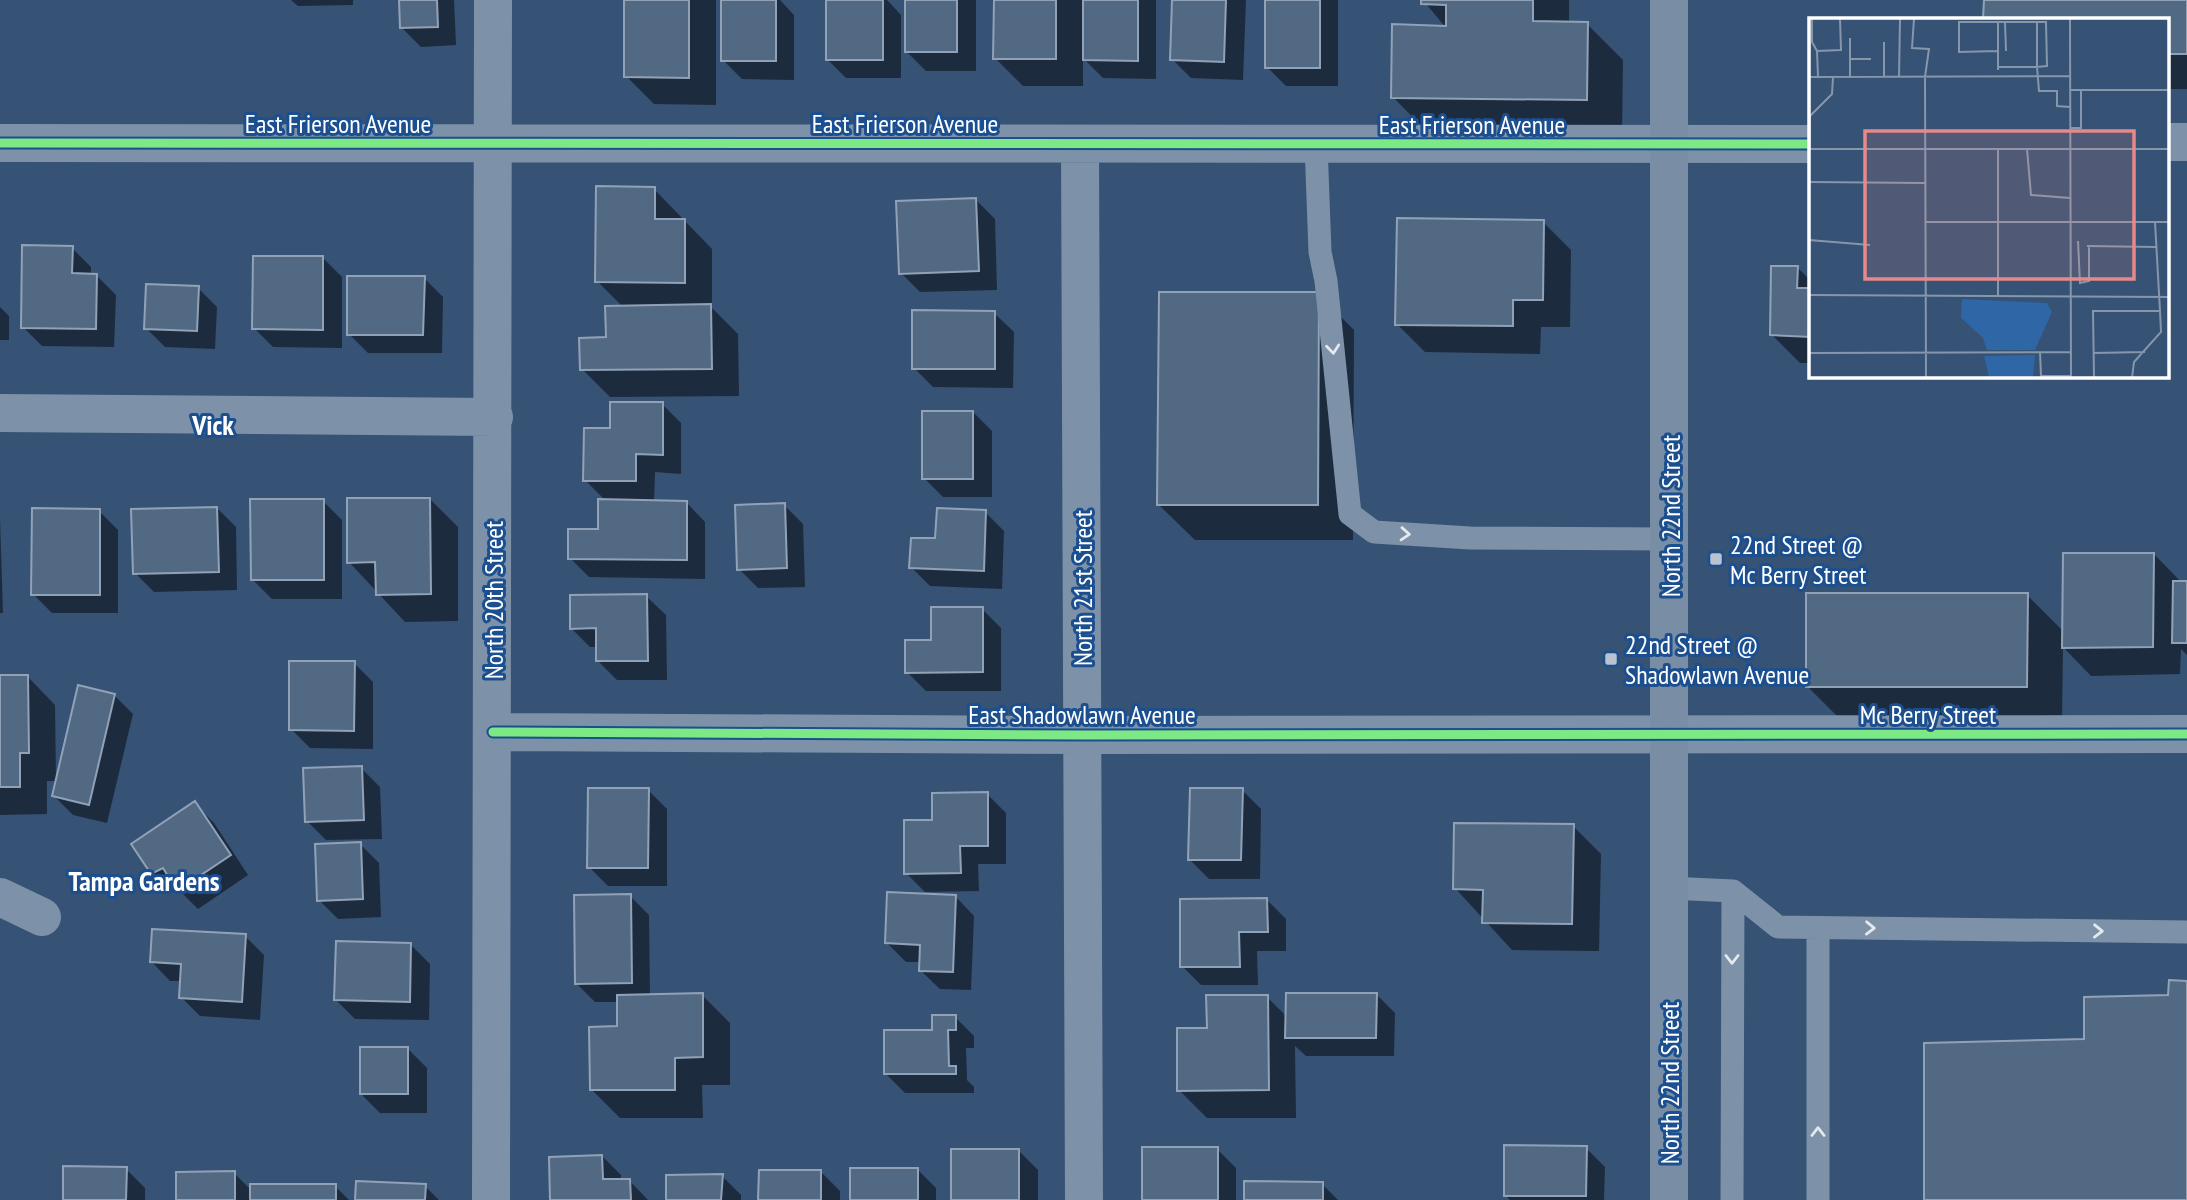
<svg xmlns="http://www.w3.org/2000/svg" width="2187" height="1200" font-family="'PT Sans Narrow',sans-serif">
<rect width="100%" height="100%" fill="#365274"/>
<path fill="#0007" d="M291 0H353V5L298 6Z
M400 0H454L456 45 421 47 402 28Z
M626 0H716V105L654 104 626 76Z
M723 0H780L794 15V80L742 79 723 60Z
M827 0H887L901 15V78H846L827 59Z
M907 0H976V71H926L907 52Z
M996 0H1156V79L1103 78 1083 58V86H1023L995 58Z
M1174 0H1246L1243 80 1191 78 1172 59Z
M1267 0H1338V86H1286L1267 67Z
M1423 0H1569V24H1587L1623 60 1622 135 1428 133 1393 97 1446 28Z
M1986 0H2187V89H2168V19H1985Z
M654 189 712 249V308L738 334 739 396 610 397 582 369 608 339 623 307 597 281Z
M976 200 995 219 997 290 920 292 901 273Z
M1543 222 1571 250 1570 327H1541L1540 354 1425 352 1397 324Z
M72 248 91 267V276H97L116 295 114 347 42 346 23 327Z
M323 258 342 277V348L273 347 254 328Z
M1797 267 1811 281V363H1800L1772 335Z
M424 278 443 297 442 353H368L349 334Z
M198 288 217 307 215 349 165 347 146 328Z
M1318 294 1354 330 1353 540H1195L1159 505Z
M0 307 9 316V340H0Z
M994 313 1014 332 1013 388 933 387 914 368Z
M662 404 681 423V474L655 472 654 502H686L705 522V579L589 577 570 558 599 531 606 501 585 480Z
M973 412 992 431V497H943L924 478Z
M430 499 458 527V621L405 622 349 562Z
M323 501 342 520V599H272L253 580Z
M784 505 803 524 805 587 758 588 739 569Z
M217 508 236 527 237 590 154 592 135 573Z
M99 511 118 530V613H52L33 594Z
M985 512 1004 531 1002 589 930 586 911 567Z
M0 519 3 613H0Z
M2154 554 2182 583H2187V655L2181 649 2180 674 2091 676 2063 647 2062 722H1843L1807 686 2027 595 2064 632Z
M646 596 666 615 667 680H617L598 661V647H590L571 628Z
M982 609 1001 628V691H926L907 672 933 642Z
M354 663 373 682V749L310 748 291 729Z
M0 677H28L55 705 56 780 114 695 133 714 107 823 73 815 54 796 57 781H47V814L0 815Z
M361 768 380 787 382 839 326 840 307 821Z
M648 790 667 809V886H608L589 867Z
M1242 790 1261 809 1260 879H1209L1190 860Z
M987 794 1006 813V864H978L979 891 925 892 906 873 934 822Z
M195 804 214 823 248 875 198 909 178 889 172 892 153 873Z
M1573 826 1601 854 1599 951 1512 950 1455 888Z
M360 844 379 863 381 917 338 919 319 900Z
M630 896 649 915 650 996 702 995 730 1023V1085H702L703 1118H620L592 1090 619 1028V1002H595L576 983Z
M955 896 974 916 971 990 940 989 920 970 921 962H906L887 943Z
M1267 900 1286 919V951H1257L1258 985H1201L1182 966Z
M245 936 264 955 260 1020 200 1016 181 997 182 981H170L151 961Z
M411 945 430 964 429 1020 355 1019 336 1000Z
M1376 994 1395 1013 1394 1056H1306L1295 1046 1296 1118H1207L1179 1090 1209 1029 1267 997 1287 1017Z
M955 1017 974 1036V1048H966L967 1080 974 1087V1093H905L886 1074Z
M408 1049 427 1068V1113H380L361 1094Z
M1586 1148 1605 1167 1604 1200H1510L1505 1195Z
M1217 1149 1236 1168V1200H1144Z
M1019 1151 1038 1170V1200H953Z
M602 1156 621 1175V1181L629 1180 648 1200H552Z
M126 1169 145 1188V1200H65Z
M917 1169 936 1188V1200H852Z
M821 1172 840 1191V1200H760Z
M234 1173 252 1191 335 1186 349 1200H177Z
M722 1176 741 1195V1200H668Z
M1322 1184 1338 1200H1245Z
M425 1186 439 1200H357Z"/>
<path fill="#526984" stroke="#92a2b6" stroke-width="2" d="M399 0H437L438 27 400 28Z
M624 0H689V78L624 77Z
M721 0H776V61H721Z
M826 0H883V60H826Z
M905 0H957V52H905Z
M994 0H1056V59H993Z
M1083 0H1138V61L1083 60Z
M1172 0H1226L1224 62 1170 60Z
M1265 0H1320V68H1265Z
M1421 0H1533V21L1588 22 1587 100 1391 98 1392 24 1446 26V5L1421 4Z
M1984 0H2187V54H2168V19H1983Z
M596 186 655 187V219H685V283L595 282Z
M976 198 979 271 899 274 896 201Z
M1397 218 1544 220 1543 300H1513V326L1395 325Z
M22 245 73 246 72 273 97 274 96 329 21 328Z
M253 256H323V330L252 329Z
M1771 266H1798L1797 288H1811V337L1770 335Z
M347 276H425L423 335H347Z
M146 284 199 286 197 331 144 329Z
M1159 292H1319L1318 505H1157Z
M711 304 712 369 580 370 579 338 606 337 605 306Z
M912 310 995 311V369H912Z
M610 402H663V455L636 454V481H583L584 428H610Z
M922 411H973V479H922Z
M347 498H430L431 594 376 595 375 562 347 563Z
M250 499H324V580H251Z
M598 499 687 501V560L568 559V529H598Z
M785 503 787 568 737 570 735 505Z
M217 507 219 572 133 574 131 509Z
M32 508 100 509V595H31Z
M937 508 986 510 984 571 909 568 911 538H935Z
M2063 553H2154L2153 647 2062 648Z
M2173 581H2187V643H2172Z
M1806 593H2028L2027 687H1806Z
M647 594 648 661H596V628L570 629V595Z
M931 607H983V672L905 673V640H931Z
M289 661H355L354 731 289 730Z
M0 675H28L29 753H20V787H0Z
M78 685 115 694 89 805 52 796Z
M362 766 364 820 305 822 303 768Z
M588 788H649L648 868H587Z
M1190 788H1243L1241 860H1188Z
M988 792V846H960L961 873 904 874V820H932V793Z
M195 801 231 855 177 891 163 868 151 874 131 844Z
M1454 823 1574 824 1572 924 1482 923 1483 890 1453 889Z
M361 842 363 899 317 901 315 844Z
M887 892 956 895 953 972 919 971 920 945 885 943Z
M631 894 632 983 575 984 574 895Z
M1267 898 1268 932H1239L1240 967H1180V899Z
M152 929 246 934 242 1002 179 998 181 964 150 962Z
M336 941 411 943 410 1002 334 1000Z
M2169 980 2187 981V1200H1924V1043L2084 1039V997L2168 995Z
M703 993V1057L675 1058V1090H590L589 1027 617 1026V995Z
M1286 993H1377L1376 1038H1285Z
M1206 995H1268L1269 1090 1177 1091V1028H1207Z
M932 1015H956V1030H948L949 1066H956V1074H884V1030H932Z
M360 1047H408V1094H360Z
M1504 1145 1587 1146 1586 1196H1504Z
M1142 1147H1218V1200H1142Z
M951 1149H1019V1200H951Z
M602 1155 603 1179H630L631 1200H550L549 1157Z
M63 1166 127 1167 126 1200H63Z
M850 1168H918V1200H850Z
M759 1170H821V1200H758Z
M235 1171V1200H176V1172Z
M723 1174 721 1200H666V1175Z
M356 1181 426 1184 425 1200H355Z
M1244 1181 1323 1182V1200H1244Z
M250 1184H336V1200H250Z"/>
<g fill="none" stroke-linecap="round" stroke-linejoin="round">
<path stroke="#7d92a8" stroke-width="23" d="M1316 144 1320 252 1326 281 1350 514 1374 532 1470 538 1670 539
M1669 888 1733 891 1778 927 2187 932
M1818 928V1200
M1732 1200 1733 891"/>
<path stroke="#7d92a8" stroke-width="38" d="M2168 142H2187
M0 143 1811 144
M1080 144 1084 1200
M0 413 494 417
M493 732 1083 735 2187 734
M0 897 42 917
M491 1200 493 0"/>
<path stroke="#798da4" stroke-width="38" d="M1669 1200V0"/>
<g stroke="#1b4f8f" stroke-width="13">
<path id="cycleway" d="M0 143 1811 144
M493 732 1083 735 2187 734"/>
</g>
<use href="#cycleway" stroke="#7ce984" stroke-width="9"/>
</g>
<defs><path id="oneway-chevron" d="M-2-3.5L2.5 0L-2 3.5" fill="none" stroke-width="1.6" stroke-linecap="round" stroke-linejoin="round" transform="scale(1.75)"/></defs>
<g stroke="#e5e9ee">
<use href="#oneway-chevron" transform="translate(1333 349) rotate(84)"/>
<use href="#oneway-chevron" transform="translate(1405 534) rotate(4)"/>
<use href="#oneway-chevron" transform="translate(1870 928) rotate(1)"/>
<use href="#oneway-chevron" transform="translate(2098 931) rotate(1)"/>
<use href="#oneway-chevron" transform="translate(1732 959) rotate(90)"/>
<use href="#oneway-chevron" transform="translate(1818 1132) rotate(-90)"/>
</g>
<g fill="#b9c2ce" stroke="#1b4f8f" stroke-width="2.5">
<rect x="1709" y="552" width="14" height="14" rx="3.5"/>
<rect x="1604" y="652" width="14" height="14" rx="3.5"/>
</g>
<g text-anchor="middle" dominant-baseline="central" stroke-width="6" stroke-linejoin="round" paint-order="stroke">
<g font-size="26" fill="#fff" stroke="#1b4f8f">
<text x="338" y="123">East Frierson Avenue</text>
<text x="905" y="123">East Frierson Avenue</text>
<text x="1472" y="124">East Frierson Avenue</text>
<text transform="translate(1670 516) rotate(-90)">North 22nd Street</text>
<text transform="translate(1082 588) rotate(-90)">North 21st Street</text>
<text transform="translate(493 600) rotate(-90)">North 20th Street</text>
<text x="1082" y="714">East Shadowlawn Avenue</text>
<text x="1928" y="714">Mc Berry Street</text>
<text transform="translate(1669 1083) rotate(-90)">North 22nd Street</text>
</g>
<g font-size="26" fill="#fff" stroke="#1b4f8f" text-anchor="start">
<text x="1730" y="544">22nd Street @<tspan x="1730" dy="30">Mc Berry Street</tspan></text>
<text x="1625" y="644">22nd Street @<tspan x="1625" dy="30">Shadowlawn Avenue</tspan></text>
</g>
<g font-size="28" font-weight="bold" fill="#fff" stroke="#1b4f8f">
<text x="213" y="424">Vick</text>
<text x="144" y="880">Tampa Gardens</text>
</g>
</g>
<g transform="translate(1809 18)">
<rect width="360" height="360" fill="#365274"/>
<path d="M153 281 238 285 243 294 226 332H178L174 320 152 300ZM226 337 224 360H180L175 338Z" fill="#2f66a5"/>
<path fill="none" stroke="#8697ac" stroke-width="2" d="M3 1V24L8 33 32 32 31 1M105 1 103 30 120 31 116 59 117 360M261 1 262 360M189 4V52M196 4 197 33M41 20V59M8 33 9 59M189 33 150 34V4H237L238 48 228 49V4M41 41H62M189 49H228L230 73H248V88L261 89M0 59 261 58M75 59V24M90 59 91 1M261 72H361M261 110H272V72M0 131H361M1 131V98L23 76 24 59M189 131V278M218 131 222 177 261 180M0 164 116 165M116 204H361M0 222 61 227M269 223 271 265 280 263V228M278 228 347 229M0 277 361 279M231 334 232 358H262M0 335 262 334M284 335 336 334M285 360 284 293H351L346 204M323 360 325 344 352 314 351 293"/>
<path fill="#e88989" fill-opacity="0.15" stroke="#e88989" stroke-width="3.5" d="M56 113H325V261H56Z"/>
<rect width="360" height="360" fill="none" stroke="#fff" stroke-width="3.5"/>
</g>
</svg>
